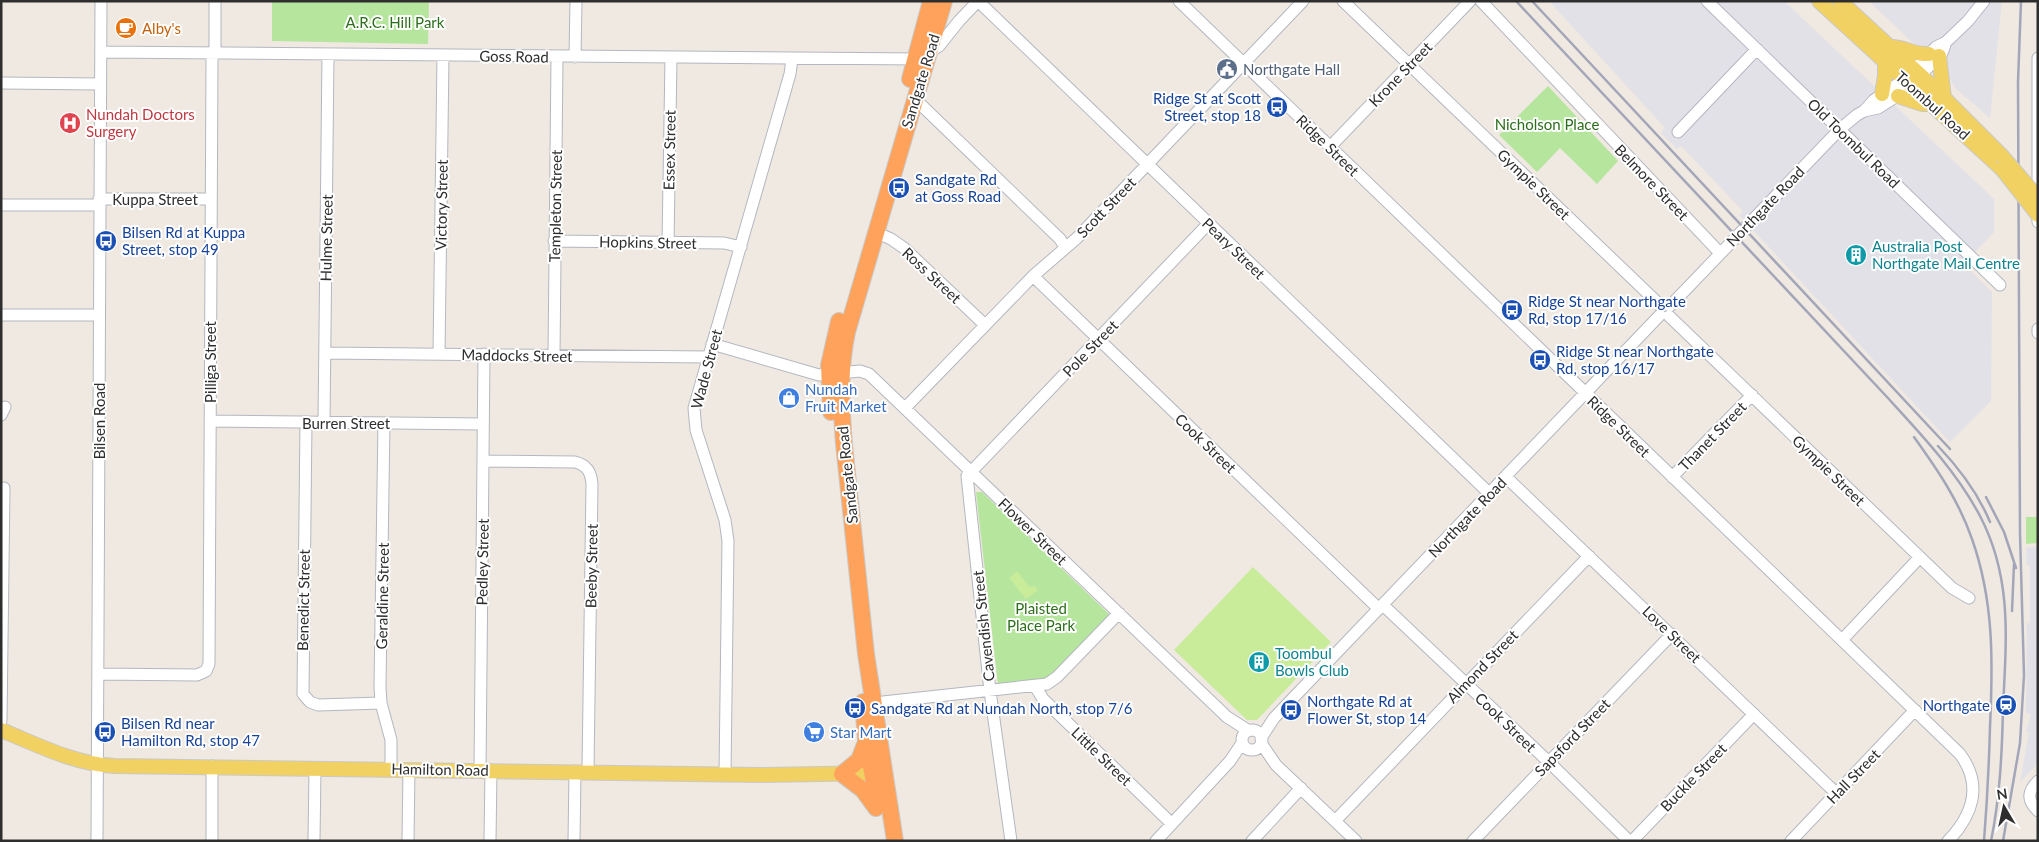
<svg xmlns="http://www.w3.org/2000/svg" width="2039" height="842" font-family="Lato,sans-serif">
<rect width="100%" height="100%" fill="#efe9e1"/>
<path fill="#e3e1e8" d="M1549 1H1784L1994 199V232L1964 264 1992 292 1991 401 1950 442 1739 215 1743 211 1681 146 1677 149 1661 133 1665 128Z
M1869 1H2002L1990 118 1956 89 1950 79 1949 70 1916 46Z
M2038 546V764L2020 782 2029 733 2026 732 2031 715 2026 712 2027 624 2030 622V565L2027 566 2026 548Z"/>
<path fill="#b6e59e" d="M272 1H429L428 44 272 41Z
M1548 86 1618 161 1597 184 1560 148 1537 172 1499 135Z
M976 492H982L1110 615 1049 680 998 685Z
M2026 517H2038V543L2026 544Z"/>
<path fill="#c9ec9a" d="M1253 567 1331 642 1257 720H1247L1174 650Z
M1016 572H1018L1029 587 1035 586 1038 590 1026 599 1009 578Z"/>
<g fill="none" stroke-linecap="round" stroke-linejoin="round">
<g stroke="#b4b7c1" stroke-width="13">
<path id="minor" d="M978 1 1490 494
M1179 1 1960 754C1983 785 1973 815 1948 841
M1343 1 1660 305
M1481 1 1720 253
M1707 1 2000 285
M101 52 922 59
M928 53 939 46 959 21 978 1
M575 57 576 1
M2038 58V222
M1915 81 1942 53 1946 42
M1 83 100 84
M915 99 1060 239 1065 247
M1864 111 1874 100 1905 79 1936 47 1946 42 1968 21 1984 1
M1678 132 1757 49
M1330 147 1470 1
M99 199H211
M1 205H99
M875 232 891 239 904 248 985 325
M554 241 724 243 741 247
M668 243 671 58
M1033 276 1379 609
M1670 306 1840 129 1857 115 1864 111 1878 108 1903 92
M1 315H99
M1669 316 1952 588 1969 598
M2038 329V333
M712 344 819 375 860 371 869 374 1227 717 1249 731
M325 353 708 357
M439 354 443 56
M554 356 557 57
M905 408 1033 276 1077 238 1303 1
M1 415 5 407
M210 421 483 424
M306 422 303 694 310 702 318 705 381 703
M324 422 328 54
M384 423 380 687 381 703 391 740V768
M483 461 575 462C587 465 591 472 592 484L588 771
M1506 477 1836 793
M1672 477 1752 395
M1383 605 1553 766 1629 841
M1842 640 1920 557
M98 674 197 675 206 671 209 664 212 59 215 47V1
M1035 686 1043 699 1172 824
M883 702 1047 684 1057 677 1119 613
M1 721 4 488
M1242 740a10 10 0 1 1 20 0a10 10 0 1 1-20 0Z
M1261 738 1274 718 1660 315
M1261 743 1276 765 1356 841
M480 770 484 354
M725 774 728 541 725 520 696 430 694 408 790 74 792 59
M2038 781C2027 792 2027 800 2038 811
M1335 821 1589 556
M97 841 101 1
M212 841V766
M314 841 315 768
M408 841 409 769
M490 841 491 770
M574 841 575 771
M1011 841 990 691 967 476 1208 224
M1156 841 1230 761 1242 743
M1252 841 1301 788
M1473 841 1672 634
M1632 841 1754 714
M1791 841 1915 710"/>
</g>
<g stroke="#c9c9c9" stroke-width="16">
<path id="major" d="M1819 1 2002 169
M1840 1 1931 85 2002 156
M1893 47C1906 48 1915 55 1929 54
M1939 56 1944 98
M1882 94 1885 76V61
M1898 96 1922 104H1932
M1 730C38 745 74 764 115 766L761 775 881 773"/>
</g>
<g stroke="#c9c9c9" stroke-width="18">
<path id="highway" d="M910 79 931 1
M831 412 829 365 839 321
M863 702 866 740 878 804
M866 742 859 760 842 774 863 790 876 808
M895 841 866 654 844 444C841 406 839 369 847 332L944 1"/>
</g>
<use href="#minor" stroke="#fff" stroke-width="11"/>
<use href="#major" stroke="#f2d163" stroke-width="14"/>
<use href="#highway" stroke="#ffa35c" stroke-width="16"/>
<path stroke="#a3a6b8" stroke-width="2.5" d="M1516 1 1887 397C1920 433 1957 472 1980 516 2013 579 2006 641 2003 709 2002 753 2000 797 1991 841
M1532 1 1950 449
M1914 437C1937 469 1959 501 1972 539 1994 601 1993 662 1990 727 1989 765 1987 803 1984 841
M1938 446C1959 468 1978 493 1990 522
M1986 497 2004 532 2016 568
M2012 611 2014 564
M2003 841 2020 743 2024 675 2020 534 2018 82 2021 1"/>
<g stroke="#c9c9c9" stroke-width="16" stroke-linecap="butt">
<path id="major-bridge" d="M2002 156 2038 198
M2002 169 2038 215"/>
</g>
<use href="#major-bridge" stroke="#f2d163" stroke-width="14"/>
</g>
<defs>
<g id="cafe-disc" transform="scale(1.125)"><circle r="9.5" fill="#e8710a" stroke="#fff"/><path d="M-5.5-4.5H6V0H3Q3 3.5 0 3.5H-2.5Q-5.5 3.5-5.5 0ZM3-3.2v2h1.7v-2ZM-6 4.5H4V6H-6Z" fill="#fff"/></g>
<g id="civic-disc" transform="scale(1.125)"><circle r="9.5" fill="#5c6f8a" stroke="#fff"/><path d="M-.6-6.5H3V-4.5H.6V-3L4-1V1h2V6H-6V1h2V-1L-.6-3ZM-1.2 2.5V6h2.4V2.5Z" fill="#fff"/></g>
<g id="bus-disc" transform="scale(1.125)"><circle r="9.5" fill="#1a4fb4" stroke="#fff"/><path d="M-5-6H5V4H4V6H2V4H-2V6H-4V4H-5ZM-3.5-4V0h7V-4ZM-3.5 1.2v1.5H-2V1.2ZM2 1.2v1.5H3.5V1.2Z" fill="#fff"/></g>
<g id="hospital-disc" transform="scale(1.125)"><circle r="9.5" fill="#e0444e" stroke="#fff"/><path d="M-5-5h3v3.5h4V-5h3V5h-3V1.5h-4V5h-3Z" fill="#fff"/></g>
<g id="building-disc" transform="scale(1.125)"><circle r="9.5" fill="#0f9aa8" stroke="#fff"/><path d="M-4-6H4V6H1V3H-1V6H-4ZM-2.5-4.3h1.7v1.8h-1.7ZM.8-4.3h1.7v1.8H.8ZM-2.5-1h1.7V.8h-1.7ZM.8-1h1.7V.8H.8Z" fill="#fff"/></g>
<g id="shop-disc" transform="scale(1.125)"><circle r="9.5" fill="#3f7fe0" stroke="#fff"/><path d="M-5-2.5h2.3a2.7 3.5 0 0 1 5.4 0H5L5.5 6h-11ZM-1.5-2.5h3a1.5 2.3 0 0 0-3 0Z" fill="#fff"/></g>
<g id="station-disc" transform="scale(1.125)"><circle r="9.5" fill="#1a4fb4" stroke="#fff"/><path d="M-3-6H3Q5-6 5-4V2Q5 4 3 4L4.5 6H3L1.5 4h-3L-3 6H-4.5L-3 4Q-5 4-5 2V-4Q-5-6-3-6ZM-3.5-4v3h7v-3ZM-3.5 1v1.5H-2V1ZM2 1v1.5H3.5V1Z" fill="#fff"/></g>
<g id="supermarket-disc" transform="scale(1.125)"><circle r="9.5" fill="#3f7fe0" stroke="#fff"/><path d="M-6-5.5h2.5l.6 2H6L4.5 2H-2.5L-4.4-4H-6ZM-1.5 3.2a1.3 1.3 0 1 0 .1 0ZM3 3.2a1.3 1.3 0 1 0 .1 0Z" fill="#fff"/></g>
</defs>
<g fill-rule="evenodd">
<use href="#cafe-disc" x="126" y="28"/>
<use href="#civic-disc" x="1227" y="69"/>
<use href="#bus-disc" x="1277" y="107"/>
<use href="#hospital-disc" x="70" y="123"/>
<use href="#bus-disc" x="899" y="188"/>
<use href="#bus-disc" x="106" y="241"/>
<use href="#building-disc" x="1856" y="255"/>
<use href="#bus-disc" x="1512" y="310"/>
<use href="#bus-disc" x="1540" y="360"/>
<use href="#shop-disc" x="789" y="398"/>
<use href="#building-disc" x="1259" y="662"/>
<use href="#station-disc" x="2006" y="705"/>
<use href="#bus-disc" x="855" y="708"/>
<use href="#bus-disc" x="1291" y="710"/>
<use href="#bus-disc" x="105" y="732"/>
<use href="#supermarket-disc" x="814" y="732"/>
</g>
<g text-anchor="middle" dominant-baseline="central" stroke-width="4" stroke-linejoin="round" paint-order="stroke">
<g font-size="15" fill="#2c6e1b" stroke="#fff">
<text x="395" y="22">A.R.C. Hill Park</text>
<text x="1547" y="124">Nicholson Place</text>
<text x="1041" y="608">Plaisted<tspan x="1041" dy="17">Place Park</tspan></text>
</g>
<g font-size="15" fill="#c56008" stroke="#fff" text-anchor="start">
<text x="142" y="28">Alby's</text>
</g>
<g font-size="15" fill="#2e2e2e" stroke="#fff">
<text transform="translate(514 56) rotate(1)">Goss Road</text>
<text transform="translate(1400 74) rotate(-46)">Krone Street</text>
<text transform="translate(920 81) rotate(-73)">Sandgate Road</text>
<text transform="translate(1933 105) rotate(42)">Toombul Road</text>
<text transform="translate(1854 143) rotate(44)">Old Toombul Road</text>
<text transform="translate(1328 145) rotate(44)">Ridge Street</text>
<text transform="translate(669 150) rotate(-89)">Essex Street</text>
<text transform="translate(1652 182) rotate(46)">Belmore Street</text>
<text transform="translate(1534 184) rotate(44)">Gympie Street</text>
<text x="155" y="199">Kuppa Street</text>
<text transform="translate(441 205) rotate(-89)">Victory Street</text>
<text transform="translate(555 206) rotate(-89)">Templeton Street</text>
<text transform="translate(1765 206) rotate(-46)">Northgate Road</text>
<text transform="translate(1106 207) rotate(-46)">Scott Street</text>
<text transform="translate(326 238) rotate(-89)">Hulme Street</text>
<text transform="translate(648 242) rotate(1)">Hopkins Street</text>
<text transform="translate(1234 248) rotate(44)">Peary Street</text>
<text transform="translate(932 275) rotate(43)">Ross Street</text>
<text transform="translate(1090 348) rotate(-46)">Pole Street</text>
<text transform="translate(517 355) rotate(1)">Maddocks Street</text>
<text transform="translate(210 362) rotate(-90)">Pilliga Street</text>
<text transform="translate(706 369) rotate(-75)">Wade Street</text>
<text transform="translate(99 421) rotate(-90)">Bilsen Road</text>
<text x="346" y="423">Burren Street</text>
<text transform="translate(1619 426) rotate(44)">Ridge Street</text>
<text transform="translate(1712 436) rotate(-46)">Thanet Street</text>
<text transform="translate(1206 443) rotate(44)">Cook Street</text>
<text transform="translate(1829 470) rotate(44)">Gympie Street</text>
<text transform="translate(847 475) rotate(-96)">Sandgate Road</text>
<text transform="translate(1467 517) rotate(-46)">Northgate Road</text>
<text transform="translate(1033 531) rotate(44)">Flower Street</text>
<text transform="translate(482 562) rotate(-89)">Pedley Street</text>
<text transform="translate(591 566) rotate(-89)">Beeby Street</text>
<text transform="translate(382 596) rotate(-89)">Geraldine Street</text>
<text transform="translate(303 600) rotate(-89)">Benedict Street</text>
<text transform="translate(983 626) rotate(-96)">Cavendish Street</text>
<text transform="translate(1672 634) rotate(44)">Love Street</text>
<text transform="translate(1482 666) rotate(-46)">Almond Street</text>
<text transform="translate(1506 722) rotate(44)">Cook Street</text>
<text transform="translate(1572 737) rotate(-46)">Sapsford Street</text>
<text transform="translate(1102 756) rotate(44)">Little Street</text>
<text transform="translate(440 769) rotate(1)">Hamilton Road</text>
<text transform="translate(1853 776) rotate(-46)">Hall Street</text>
<text transform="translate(1693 777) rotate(-46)">Buckle Street</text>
</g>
<g font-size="15" fill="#4e5e75" stroke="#fff" text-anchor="start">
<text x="1243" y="69">Northgate Hall</text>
</g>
<g font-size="15" fill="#164399" stroke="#fff" text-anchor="start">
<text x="1261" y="98" text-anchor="end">Ridge St at Scott<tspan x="1261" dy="17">Street, stop 18</tspan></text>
<text x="915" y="179">Sandgate Rd<tspan x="915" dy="17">at Goss Road</tspan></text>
<text x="122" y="232">Bilsen Rd at Kuppa<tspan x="122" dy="17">Street, stop 49</tspan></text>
<text x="1528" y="301">Ridge St near Northgate<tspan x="1528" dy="17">Rd, stop 17/16</tspan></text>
<text x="1556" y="351">Ridge St near Northgate<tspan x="1556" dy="17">Rd, stop 16/17</tspan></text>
<text x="1307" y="701">Northgate Rd at<tspan x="1307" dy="17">Flower St, stop 14</tspan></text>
<text x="1990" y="705" text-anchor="end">Northgate</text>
<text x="871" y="708">Sandgate Rd at Nundah North, stop 7/6</text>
<text x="121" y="723">Bilsen Rd near<tspan x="121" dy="17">Hamilton Rd, stop 47</tspan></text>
</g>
<g font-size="15" fill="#be3a42" stroke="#fff" text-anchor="start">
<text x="86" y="114">Nundah Doctors<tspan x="86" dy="17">Surgery</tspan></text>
</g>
<g font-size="15" fill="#0d838f" stroke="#fff" text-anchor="start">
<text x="1872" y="246">Australia Post<tspan x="1872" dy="17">Northgate Mail Centre</tspan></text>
<text x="1275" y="653">Toombul<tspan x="1275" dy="17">Bowls Club</tspan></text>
</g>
<g font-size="15" fill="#366cbe" stroke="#fff" text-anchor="start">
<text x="805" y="389">Nundah<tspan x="805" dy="17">Fruit Market</tspan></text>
<text x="830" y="732">Star Mart</text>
</g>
</g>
<rect width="2039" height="842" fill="none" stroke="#2e2e2e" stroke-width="5"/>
<g transform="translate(2004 807) rotate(351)" stroke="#ffffff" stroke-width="4" paint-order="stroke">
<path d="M0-4L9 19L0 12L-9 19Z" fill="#2e2e2e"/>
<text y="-8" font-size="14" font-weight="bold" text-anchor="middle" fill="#2e2e2e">N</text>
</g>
</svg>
